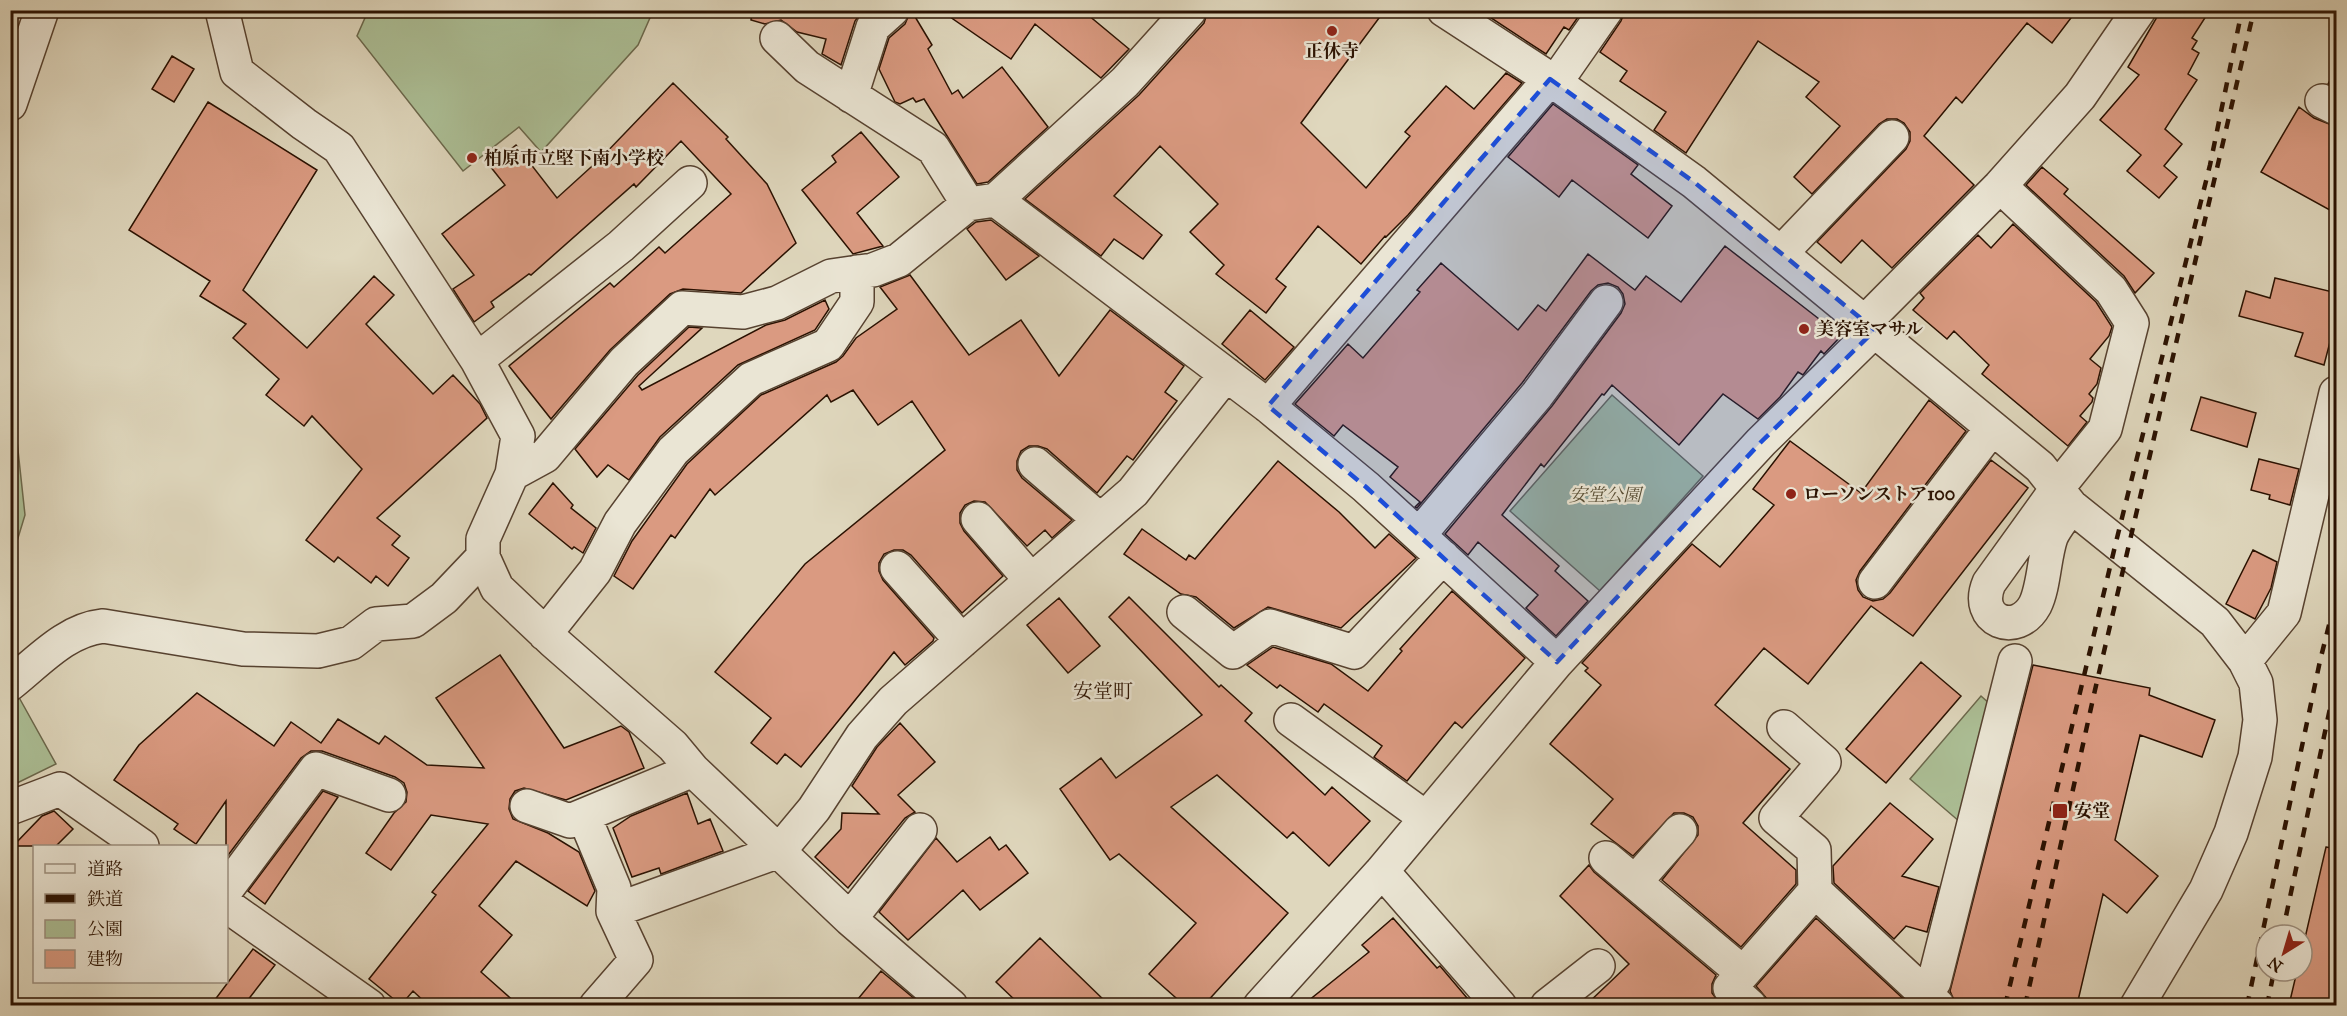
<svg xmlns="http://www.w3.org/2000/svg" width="2347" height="1016" font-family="'IM FELL Great Primer','Noto Serif JP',serif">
<rect width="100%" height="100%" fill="#dfd7bd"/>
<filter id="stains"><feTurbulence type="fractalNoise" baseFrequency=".00333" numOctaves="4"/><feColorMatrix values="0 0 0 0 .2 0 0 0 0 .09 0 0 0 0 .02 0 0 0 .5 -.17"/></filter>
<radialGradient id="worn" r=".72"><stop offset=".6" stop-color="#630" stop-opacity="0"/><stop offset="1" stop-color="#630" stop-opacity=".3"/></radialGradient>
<path fill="#acbf96" stroke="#6b684c" stroke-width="1.5" d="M368 11V10L653 11 638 45 541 152 519 127 463 171 357 36Z
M1612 395 1703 476 1600 591 1510 511Z
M11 427 17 441 25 515 11 561Z
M16 692 56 764 11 786V697Z
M1981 696 1991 705 1960 822 1910 779Z"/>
<path fill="#da9a81" stroke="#2a1101" stroke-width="1.5" d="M752 10H863L855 21 841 65 822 54 826 39 797 32 781 20 765 24 751 20Z
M911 10 932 45 928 49 952 94 958 90 963 98 1002 67 1048 127 988 182 977 184 924 99 916 102 913 98 900 104 895 102 879 69 889 38 905 24Z
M940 10H1082L1129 49 1101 78 1035 24 1011 59Z
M1208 10H1385L1301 123 1366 188 1410 136 1405 132 1446 86 1474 109 1506 73 1522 83 1408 215 1386 237 1385 236 1361 264 1318 226 1276 279 1286 287 1266 313 1216 274 1224 265 1190 232 1218 204 1160 146 1114 196 1162 235 1143 259 1114 239 1101 256 1025 199 1139 95 1204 23Z
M1479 10H1583L1569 30 1564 27 1546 54Z
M1625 10H2077L2052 43 2027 23 1962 103 1956 97 1924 136 1974 185 1892 268 1862 240 1841 263 1817 242 1906 149 1910 141V132L1904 123 1897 119H1887L1879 124 1812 194 1794 177 1840 126 1806 97 1819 82 1758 41 1686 153 1654 130 1666 112 1620 81 1627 71 1600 52 1621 21Z
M2161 10H2210L2192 38 2197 41 2192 49 2199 53 2188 74 2197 80 2165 129 2182 144 2164 166 2177 177 2159 198 2127 171 2141 155 2100 120 2139 75 2128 67Z
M172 56 194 69 174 102 152 89Z
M2337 67V87L2328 84Z
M673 83 728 137 726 139 767 184 796 243 741 293 683 289 670 294 610 350 551 419 509 366 610 283 614 287 659 247 665 253 731 194 681 141 636 187 634 184 531 275 529 274 491 302 494 307 474 322 453 289 474 275 442 234 505 185 490 166 516 145 557 198 601 158Z
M208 102 317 170 243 290 307 348 374 276 394 295 366 324 433 394 453 375 480 404 487 418 377 518 400 536 392 545 409 558 388 586 376 576 371 583 338 557 334 562 306 540 362 469 312 416 304 426 266 395 279 379 233 338 246 324 200 296 210 281 129 230Z
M1553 104 1638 165 1631 174 1672 206 1648 238 1572 180 1559 197 1508 157Z
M2299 107 2314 118 2337 127V214L2261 172Z
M861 132 899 177 857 213 883 246 853 254 802 190 836 162 832 156Z
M2042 167 2068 189 2064 194 2154 273 2135 293 2124 276 2026 185Z
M991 220 1039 256 1006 280 967 229 976 222Z
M2013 224 2096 302 2112 327 2109 336 2090 359 2101 368 2097 384 2089 394 2093 398 2092 402 2080 416 2087 422 2068 446 1982 374 1989 365 1954 331 1947 339 1913 310 1924 298 1920 293 1978 235 1991 248Z
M1725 246 1841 336 1824 354 1821 351 1803 375 1798 372 1780 397 1758 419 1723 394 1679 445 1612 385 1604 395 1602 394 1544 467 1541 464 1502 515 1559 566 1555 571 1588 601 1556 636 1526 608 1538 595 1478 542 1468 555 1445 534 1552 406 1621 313 1625 304 1623 294 1618 287 1608 283 1598 285 1591 291 1522 383 1417 508 1415 507 1420 502 1390 477 1398 467 1343 425 1334 436 1295 404 1348 344 1363 358 1420 292 1417 290 1441 263 1518 330 1538 305 1546 311 1588 254 1635 290 1646 276 1681 302Z
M910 275 969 355 1021 320 1059 376 1110 310 1184 366 1165 392 1177 401 1133 460 1127 456 1097 493 1047 449 1038 446H1029L1021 451 1017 461V470L1022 478 1072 520 1052 538 1045 530 1027 546 985 502 974 501 965 505 960 513V523L964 531 1003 576 962 613 911 555 903 550H894L884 554 879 563V571L883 580 934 638 933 641 905 665 894 652 801 767 785 754 777 764 751 743 771 718 715 672 805 564 945 450 912 401 878 425 853 390 831 402 827 395 715 495 710 489 675 538 671 535 633 589 614 576 632 541 687 464 761 395 836 362 843 356 856 338 897 309 880 287Z
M2275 278 2337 293V315L2324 365 2295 356 2303 333 2239 316 2246 291 2270 298Z
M825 300 829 309 815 330 738 365 660 437 629 480 608 465 597 477 575 449 638 375 689 327 702 328 639 386 642 390 766 325 785 320Z
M1250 310 1294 347 1265 380 1222 344Z
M2201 397 2256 413 2247 447 2191 430Z
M1929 400 1966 431 1860 571 1856 580 1858 590 1863 597 1873 601 1883 599 1890 593 1991 460 2028 488 1913 636 1871 606 1808 684 1764 648 1715 705 1790 769 1743 823 1796 870V884L1741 947 1662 880 1698 835V826L1693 817 1684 813H1674L1633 856 1591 824 1613 799 1550 744 1601 685 1585 671 1588 668 1582 663 1692 544 1720 567 1774 505 1753 489 1790 441 1861 493Z
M2259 459 2299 469 2290 505 2269 499 2270 495 2251 490Z
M1278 461 1339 512 1375 548 1389 534 1416 558 1341 628 1268 607 1234 628 1196 597 1181 594 1124 554 1142 529 1186 560 1189 555 1195 559Z
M553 483 573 505 571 508 596 528 583 553 574 547 572 549 529 514Z
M2253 550 2277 562 2271 588 2255 619 2226 604Z
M1452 591 1525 658 1462 728 1455 722 1407 781 1374 757 1382 746 1324 704 1318 712 1280 685 1277 688 1247 665 1273 647 1331 664 1368 691 1402 651 1400 649Z
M1129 597 1219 687 1221 685 1252 713 1245 721 1325 795 1332 787 1370 821 1329 866 1293 832 1287 838 1217 775 1171 807 1288 913 1204 1005H1184L1149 974 1196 923 1119 854 1110 860 1060 789 1101 758 1116 778 1202 715 1109 617Z
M1059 598 1100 646 1068 673 1027 625Z
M500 655 564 748 621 726 629 732 644 768 566 800 524 788 515 791 510 799 509 809 513 819 548 833 579 852 595 891 587 906 516 861 479 906 512 935 481 972 518 1005H428L413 991 401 1005 369 979 436 895 432 892 488 824 431 815 391 870 366 853 394 813 406 802 407 792 404 783 395 777 322 751H311L301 758 226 858V801L196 844 174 829 178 824 114 780 139 745 197 693 274 746 291 722 321 743 338 719 379 744 385 736 427 765 484 768 436 698Z
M1921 662 1961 696 1886 783 1846 749Z
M2033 665 2150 688 2149 695 2215 720 2202 757 2140 735 2115 840 2158 876 2127 913 2103 894 2077 1005H1956L1950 991Z
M900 723 935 762 898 795 915 812 905 818 848 888 815 857 841 829 842 813 879 814 852 786 877 747Z
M323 791 338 797 265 904 248 891Z
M687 793 698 824 710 819 723 851 661 874 659 868 632 877 613 828 631 816Z
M1890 803 1933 839 1902 876 1939 887 1927 932 1906 926 1894 939 1834 883 1833 866Z
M54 811 73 829 56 846H13L42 816Z
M990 837 999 850 1006 845 1028 873 980 910 963 890 908 940 879 912 936 838 957 862Z
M2326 847 2337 849V1005H2289L2297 971H2302V951Z
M1589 865 1594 872 1716 975 1712 984V993L1721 1005H1586L1629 964 1560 896Z
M1393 918 1437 968 1440 966 1473 1005H1303L1369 952 1362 945Z
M1816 918 1910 1005H1768V1000L1756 986Z
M1040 938 1109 1005H1020L996 982Z
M253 949 275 965 244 1005H211Z
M881 971 922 1005H853Z"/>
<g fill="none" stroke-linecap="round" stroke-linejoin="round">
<g stroke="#574230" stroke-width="36">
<path id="minor" d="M222 10 237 72 304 124 339 148 477 360 518 436 512 474 483 539V557L497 588 553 641 673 746 693 770 850 919 951 1006
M1444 10 1550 79 1694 182 2040 467 2071 506 2215 622 2245 661 2256 683 2260 720 2255 757 2231 833 2206 890 2137 1006
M777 38 807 67 933 148 968 204
M1555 83 1606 10
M851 96 873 27 892 10
M2322 101 2336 108
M10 104 42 10
M2000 186 2111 290 2132 323 2105 429 2056 490 1989 583C1973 621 2017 638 2035 605 2044 587 2044 557 2051 537 2055 527 2065 516 2071 506
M996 200 1125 82 1190 10
M1781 253 1892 137
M1865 322 2000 186 2080 96 2139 10
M477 360 621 246 690 183
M1268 406 1550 79
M1035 464 1100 520
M512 474 545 456 624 362 682 308 743 312 777 303 831 276 873 270 899 260 968 204 996 200 1268 406 1366 487 1557 662
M978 519 1031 580
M1419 535 1537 395 1606 302
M897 568 962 641
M1875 582 1992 428
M1184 612 1233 652 1270 626 1354 652 1443 557
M545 634 595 571 620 523 673 451 751 379 828 345 857 302V272
M2245 661 2284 613 2336 393
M10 684C39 661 66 630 103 626L243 649 318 651 351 643 376 624 413 621 444 598 483 557
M1291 720 1426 818
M527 806 570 821 693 770
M10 808 60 789 142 846
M584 816 614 888 613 911 636 960 596 1006
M1606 858 1743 973
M1382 871 1500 1006
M1635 882 1680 831
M226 890 316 769 389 795
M1815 891 1938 1006
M226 905 369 1006
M613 911 779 851 814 809 862 736 893 701 1133 492 1226 374
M850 919 920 830
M1934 982 2015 661
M1260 1006 1382 871 1557 662 1761 442 1875 330
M1547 1006 1598 966
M1750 1006 1730 988 1815 891 1814 850 1776 818 1824 762 1784 727"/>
</g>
<use href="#minor" stroke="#eae5d4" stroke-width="33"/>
<path stroke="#2a1101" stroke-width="4.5" stroke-dasharray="10 10" stroke-linecap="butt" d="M2282 935 2336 680
M2005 1006 2116 542 2210 165 2242 10
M2025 1006 2095 690 2254 10
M2247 1006 2320 661 2336 597
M2267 1006 2274 971"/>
</g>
<path fill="#1d4ed8" fill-opacity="0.2" stroke="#1d4ed8" stroke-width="4.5" stroke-dasharray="12 8" stroke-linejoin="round" d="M1550 79 1694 182 1875 330 1761 442 1557 662 1366 487 1268 406Z"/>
<g fill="#8f2418" stroke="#eae5d4" stroke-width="2">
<circle cx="1332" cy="31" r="6"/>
<circle cx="472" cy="158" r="6"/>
<circle cx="1804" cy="329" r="6"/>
<circle cx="1791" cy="494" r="6"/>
<rect x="2052" y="803" width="16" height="16" rx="3"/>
</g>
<g text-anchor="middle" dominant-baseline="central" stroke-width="5" stroke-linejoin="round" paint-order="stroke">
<g font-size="18" font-weight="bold" fill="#2a1101" stroke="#eae5d4" text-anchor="start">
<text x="1332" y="51" text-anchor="middle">正休寺</text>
<text x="484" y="158">柏原市立堅下南小学校</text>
<text x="1816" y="329">美容室マサル</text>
<text x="1803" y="494">ローソンストア100</text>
<text x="2074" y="811">安堂</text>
</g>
<g font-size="18" font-style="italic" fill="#584e35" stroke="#eae5d4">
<text x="1605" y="495">安堂公園</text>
</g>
<g font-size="20" fill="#2a1101" stroke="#eae5d4">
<text x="1103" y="691">安堂町</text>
</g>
</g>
<rect width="2347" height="1016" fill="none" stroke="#dfd7bd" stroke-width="36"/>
<rect x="12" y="12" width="2323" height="992" fill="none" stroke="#2a1101" stroke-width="3"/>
<rect x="18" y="18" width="2311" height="980" fill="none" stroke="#2a1101" stroke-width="1.5"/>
<rect x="33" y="845" width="195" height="138" fill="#eae5d4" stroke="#9d9080" stroke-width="1.5"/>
<rect x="45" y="864" width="30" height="9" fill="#eae5d4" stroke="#9d9080" stroke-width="1.5"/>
<text x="87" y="875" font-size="18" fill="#2a1101">道路</text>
<rect x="45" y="894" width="30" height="9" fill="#2a1101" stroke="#9d9080" stroke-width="1.5"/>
<text x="87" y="905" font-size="18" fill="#2a1101">鉄道</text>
<rect x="45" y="920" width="30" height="18" fill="#acbf96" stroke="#9d9080" stroke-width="1.5"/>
<text x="87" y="935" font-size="18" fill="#2a1101">公園</text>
<rect x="45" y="950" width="30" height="18" fill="#da9a81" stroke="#9d9080" stroke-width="1.5"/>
<text x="87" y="965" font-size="18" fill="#2a1101">建物</text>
<g transform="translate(2284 953) rotate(217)"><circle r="28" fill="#eae5d4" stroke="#9d9080" stroke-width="1.5"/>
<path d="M0-4.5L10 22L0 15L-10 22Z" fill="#8f2418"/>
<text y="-9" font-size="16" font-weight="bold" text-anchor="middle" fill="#2a1101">N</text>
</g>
<rect width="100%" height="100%" filter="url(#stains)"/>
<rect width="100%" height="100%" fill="url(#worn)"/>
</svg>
